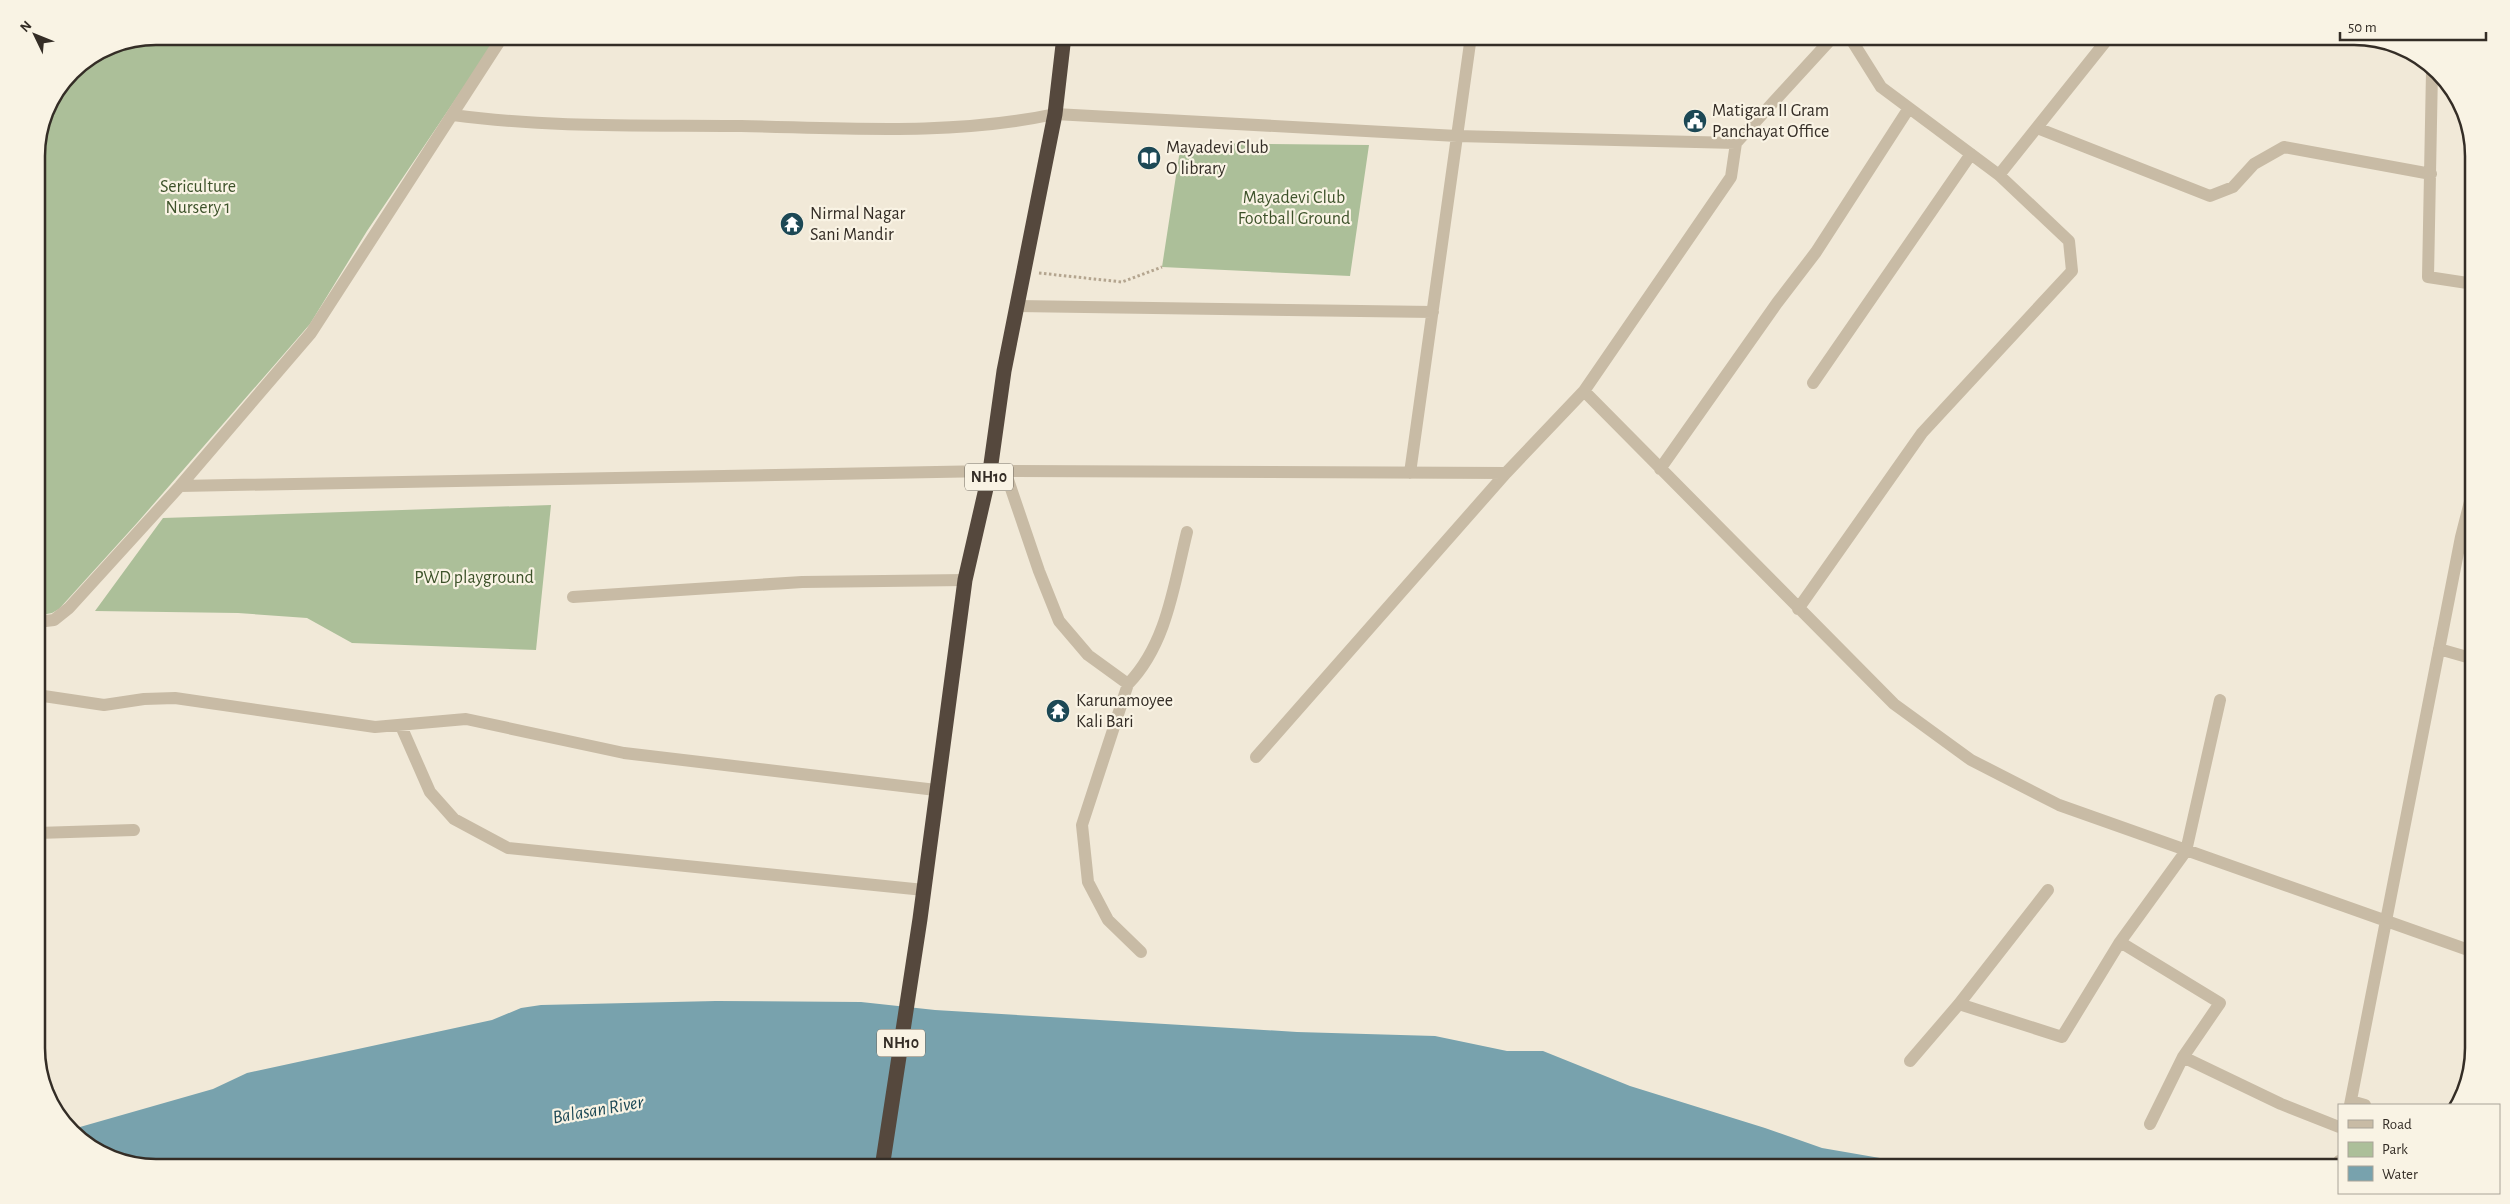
<svg xmlns="http://www.w3.org/2000/svg" width="2510" height="1204" font-family="'Alegreya Sans',sans-serif">
<rect width="100%" height="100%" fill="#f1e9d8"/>
<path fill="#acbf99" d="M156 36H498L367 231 310 324 137 523 59 609 52 613 37 616 36 149 46 110 72 71 111 45Z
M1181 143 1369 145 1350 276 1162 267Z
M551 505 536 650 352 643 307 618 238 613 95 611 163 518Z"/>
<path fill="#78a2ad" d="M716 1001 861 1002 935 1010 1297 1032 1435 1036 1507 1051H1543L1630 1086 1765 1128 1822 1148 1903 1162 1921 1168H156L104 1155 73 1129 213 1089 247 1073 492 1020 521 1008 541 1005Z"/>
<g fill="none" stroke-linecap="round" stroke-linejoin="round">
<path stroke="#b4a58f" stroke-width="3" stroke-dasharray="2.5 2.5" stroke-linecap="butt" d="M1039 273 1122 282 1162 267"/>
<path stroke="#c8bba5" stroke-width="12" d="M2432 71 2428 277 2474 284
M453 115C548 128 645 125 741 126 845 128 952 136 1055 114L1457 136 1736 143
M2037 128 2210 196 2233 187 2254 164 2284 147 2431 174
M1999 175 2110 36
M1017 306 1433 312
M1813 383 1971 154
M1584 391 1894 704 1971 760 2059 805 2474 952
M1660 469 1777 303 1816 252 1909 108
M1005 471 1039 571 1059 621 1088 655 1128 684 1082 825 1088 882 1108 920 1141 952
M1410 473 1471 36
M180 486 990 471 1506 473
M573 597 802 582 965 580
M1798 609 1922 433 2072 271 2069 241 1999 175 1881 87 1849 36
M37 622 54 620 69 608 180 486 311 333 503 36
M2439 649 2474 659
M1128 684C1167 644 1174 584 1187 532
M37 695 104 705 144 699 175 698 375 727 466 719 624 753 936 790
M401 726 430 792 454 819 508 848 924 890
M1256 757 1506 473 1584 391 1731 177 1736 143 1834 36
M37 833 134 830
M2120 942 2220 1003 2183 1057 2150 1124
M1959 1004 2062 1037 2120 942 2186 851 2220 700
M2183 1057 2281 1104 2339 1127
M1910 1061 1959 1004 2048 890
M2351 1101 2365 1105
M2350 1105 2461 537 2474 486
M2338 1168 2339 1161"/>
<path stroke="#55483d" stroke-width="15" d="M882 1168 920 919 965 580 990 471 1004 371 1055 114 1064 36"/>
</g>
<defs>
<g id="civic-disc" transform="scale(1.25)"><circle r="9.5" fill="#1c4855" stroke="#f9f3e4"/><path d="M-.6-6.5H3V-4.5H.6V-3L4-1V1h2V6H-6V1h2V-1L-.6-3ZM-1.2 2.5V6h2.4V2.5Z" fill="#fff"/></g>
<g id="library-disc" transform="scale(1.25)"><circle r="9.5" fill="#1c4855" stroke="#f9f3e4"/><path d="M-6-4Q-3-5.5-.7-3.5V5Q-3 3-6 4ZM6-4Q3-5.5 .7-3.5V5Q3 3 6 4Z" fill="#fff"/></g>
<g id="temple-disc" transform="scale(1.25)"><circle r="9.5" fill="#1c4855" stroke="#f9f3e4"/><path d="M0-6L5-2H3V0L6.5 2.5H4V6H1.5V3h-3V6H-4V2.5H-6.5L-3 0V-2H-5Z" fill="#fff"/></g>
</defs>
<g fill-rule="evenodd">
<use href="#civic-disc" x="1695" y="121"/>
<use href="#library-disc" x="1149" y="158"/>
<use href="#temple-disc" x="792" y="224"/>
<use href="#temple-disc" x="1058" y="711"/>
</g>
<g text-anchor="middle" dominant-baseline="central" stroke-width="4.5" stroke-linejoin="round" paint-order="stroke">
<g fill="#f9f3e4" stroke="#6f685f" stroke-width="1">
<rect x="965" y="463.5" width="48" height="27" rx="4"/>
<rect x="877" y="1029.5" width="48" height="27" rx="4"/>
</g>
<g font-size="16" font-weight="bold" fill="#342d26">
<text x="989" y="477">NH10</text>
<text x="901" y="1043">NH10</text>
</g>
<g font-size="18" fill="#342d26" stroke="#f9f3e4" text-anchor="start">
<text x="1712" y="111">Matigara II Gram<tspan x="1712" dy="21">Panchayat Office</tspan></text>
<text x="1166" y="148">Mayadevi Club<tspan x="1166" dy="21">O library</tspan></text>
<text x="810" y="214">Nirmal Nagar<tspan x="810" dy="21">Sani Mandir</tspan></text>
<text x="1076" y="701">Karunamoyee<tspan x="1076" dy="21">Kali Bari</tspan></text>
</g>
<g font-size="18" fill="#3d522a" stroke="#f9f3e4">
<text x="198" y="187">Sericulture<tspan x="198" dy="21">Nursery 1</tspan></text>
<text x="1294" y="198">Mayadevi Club<tspan x="1294" dy="21">Football Ground</tspan></text>
<text x="474" y="578">PWD playground</text>
</g>
<g font-size="19" font-style="italic" fill="#1c4855" stroke="#f9f3e4">
<text transform="translate(598 1110) rotate(-10)">Balasan River</text>
</g>
</g>
<path d="M0 0H2510V1204H0ZM156 45H2354A111 111 0 0 1 2465 156V1048A111 111 0 0 1 2354 1159H156A111 111 0 0 1 45 1048V156A111 111 0 0 1 156 45Z" fill="#f9f3e4" fill-rule="evenodd"/>
<path fill="none" stroke="#342d26" stroke-width="2.5" d="M156 45H2354A111 111 0 0 1 2465 156V1048A111 111 0 0 1 2354 1159H156A111 111 0 0 1 45 1048V156A111 111 0 0 1 156 45Z"/>
<rect x="2338" y="1104" width="162" height="90" fill="#f9f3e4" stroke="#aaa498"/>
<rect x="2348" y="1120" width="25" height="8" fill="#c8bba5" stroke="#aaa498"/>
<text x="2382" y="1129" font-size="15" fill="#342d26">Road</text>
<rect x="2348" y="1142" width="25" height="15" fill="#acbf99" stroke="#aaa498"/>
<text x="2382" y="1154" font-size="15" fill="#342d26">Park</text>
<rect x="2348" y="1166" width="25" height="15" fill="#78a2ad" stroke="#aaa498"/>
<text x="2382" y="1179" font-size="15" fill="#342d26">Water</text>
<g transform="translate(35 35) rotate(313)" stroke="#f9f3e4" stroke-width="4" paint-order="stroke">
<path d="M0-4L9 19L0 12L-9 19Z" fill="#342d26"/>
<text y="-8" font-size="14" font-weight="bold" text-anchor="middle" fill="#342d26">N</text>
</g>
<path d="M2340 32v8h146v-8" fill="none" stroke="#342d26" stroke-width="2.5"/>
<text x="2348" y="32" font-size="15" fill="#342d26" stroke="#f9f3e4" stroke-width="4" paint-order="stroke">50 m</text>
</svg>
